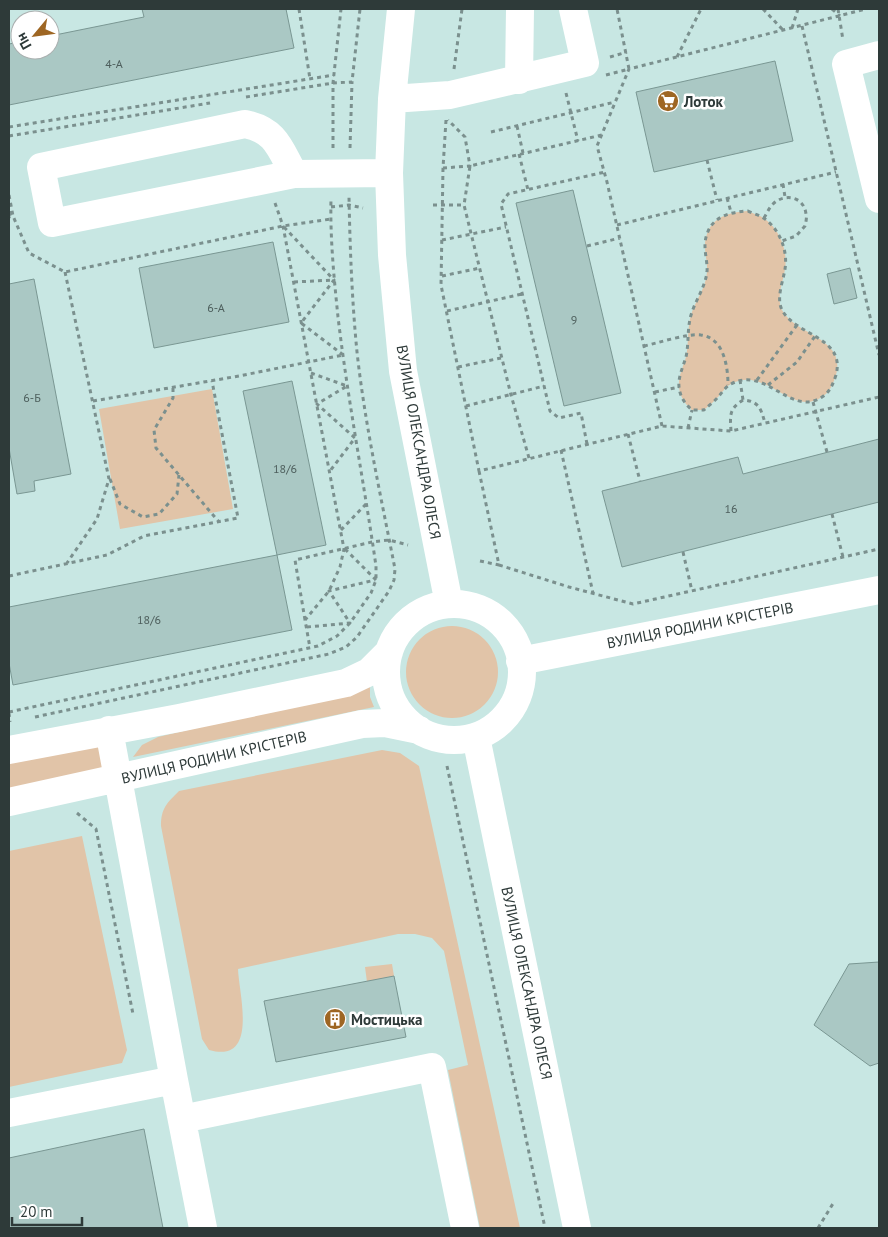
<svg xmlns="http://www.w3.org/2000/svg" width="888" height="1237" font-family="'PT Sans',sans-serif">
<rect width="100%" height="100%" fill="#c8e7e3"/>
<path fill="#e1c4a8" d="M748 211C753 214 760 215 765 219 780 230 788 251 785 269 783 282 776 298 782 310 796 336 846 337 836 375 833 384 830 392 822 397 791 418 766 365 731 384 725 387 722 393 718 397 714 402 708 406 704 410H692C685 404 680 397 679 387 678 377 683 367 686 357 689 343 687 329 691 315 695 301 706 288 707 272 708 260 702 247 707 234 713 216 731 212 748 211Z
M212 389 233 509 120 529 99 409Z
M406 672a46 46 0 1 1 92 0a46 46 0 1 1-92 0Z
M370 687V697L374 707 133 757 142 745 158 737Z
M100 741 106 771 9 791V760Z
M382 750 400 753 419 766 520 1228H480L448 1070 468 1065 444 951 432 938 415 934H398L238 969C239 995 259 1064 209 1050L202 1039 161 826C161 808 167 803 179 791Z
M82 836 127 1050 122 1063 9 1087V851Z
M392 964 394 976 367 982 365 967Z"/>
<path fill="#aac8c4" stroke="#7a9793" d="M142 9H286L294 48 9 105V44L20 42V50H50V36L144 17Z
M775 61 793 141 654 172 636 92Z
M573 190 621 393 564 406 516 203Z
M273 242 289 322 154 348 139 268Z
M850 268 857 298 834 304 827 274Z
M34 279 71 474 34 481 35 491 17 494 9 448V284Z
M292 381 326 545 277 555 243 391Z
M879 439V502L622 567 602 491 738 457 743 474Z
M277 555 292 630 13 685 9 663V607Z
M879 962V1063L870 1066 814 1025 849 964Z
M394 976 406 1037 276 1062 264 1001Z
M144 1129 163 1228H9V1158Z"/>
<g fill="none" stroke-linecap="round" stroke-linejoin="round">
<path stroke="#7b908e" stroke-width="3" stroke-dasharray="4 4" stroke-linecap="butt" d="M299 9 310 79
M763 9 783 30
M832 9 840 16
M838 9 843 40
M802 26 879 355
M792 28 798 9
M610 57 627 52
M677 57 701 9
M454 69 462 9
M606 75 629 69 617 9
M566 93 578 141
M246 97 333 83 352 82 360 9
M446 120 443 168 441 285 479 471 662 426 731 431 879 397
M517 126 523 153
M9 127 334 75
M491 132 615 102
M9 136 210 103
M333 148V83L341 9
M350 148 352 82
M519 154 528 190
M707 160 717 200
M443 168 470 166 465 137 448 120
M783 184 785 197
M9 195 13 216 9 217
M727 198 731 212
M275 203 283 226 344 549 340 567 329 591 305 620 310 648
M433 205H464
M331 207 349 205 363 208
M748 211C753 214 760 215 765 219 780 230 788 251 785 269 783 282 776 298 782 310 796 336 846 337 836 375 833 384 830 392 822 397 791 418 766 365 731 384 725 387 722 393 718 397 714 402 708 406 704 410H692C685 404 680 397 679 387 678 377 683 367 686 357 689 343 687 329 691 315 695 301 705 288 707 272 708 260 702 247 707 234 713 216 731 212 748 211Z
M9 212 13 216 29 253 65 272 283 226 331 219
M764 218C767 213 769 208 773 204 784 193 804 196 806 214 807 217 806 222 805 226L796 236 782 241
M617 225 836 172
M284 227 334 280 301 323 342 354
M442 240 506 227
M587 246 620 238
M65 272 109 479 97 519 67 563
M442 276 480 268
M294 282 334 280
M447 311 522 294
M644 346C658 343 688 333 701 335 724 338 728 367 728 385
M458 367 501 358
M311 373 347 386 317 404 355 438 330 471
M740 380 743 400
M757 380 797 325
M768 385 797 362 815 336
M173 388V398L154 430 156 448 219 522
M655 392 679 387
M93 401 239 376 343 355
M813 402 827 452
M466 406 544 386
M662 426 607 182 597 146 629 69 866 9
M688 428 692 410
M731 431C730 415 729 409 743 400 759 401 761 409 765 423
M628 434 640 481
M587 444 581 413 559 418 550 411 501 204 508 194 605 172
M561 450 593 593
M529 458 511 395 464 205 470 166 602 135
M479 471 499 565 569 587 633 604 879 549
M110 479 120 504 143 517 159 514 177 494 179 475
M832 514 843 557
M341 530 366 504
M345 549 376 580
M683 552 692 591
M480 561 499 565
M9 576 107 555 144 536 238 518 212 381
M305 620 295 560 372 542 389 540 408 545
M307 627 350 623 329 591 375 580
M9 712 318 646 337 636 350 623 371 593 376 580V566C364 483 348 401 338 317 334 278 330 238 331 199
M9 713 10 722
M35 717 329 654 346 647 357 637 389 591 394 580 395 569C381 497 365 425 357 352 352 301 350 249 349 197
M447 766 545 1228
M77 813 96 829 133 1014
M818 1228 834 1202"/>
<path stroke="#fff" stroke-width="28" d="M401 9 392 99 389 173 392 255 403 371 449 604
M879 55 846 64 879 199
M519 80 520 9
M392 99 450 95 585 63 573 9
M245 124C276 130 280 149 294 174L52 223 41 167Z
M294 174 389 173
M386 672a68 68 0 1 1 136 0a68 68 0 1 1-136 0Z
M520 661 879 590
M109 730 174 1080 203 1228
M476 737 577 1228
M9 750 179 718 346 683 369 672 389 652
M9 802 362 724 385 723 419 730
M9 1113 174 1080
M182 1119 432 1067 465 1228"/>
</g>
<defs>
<g id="supermarket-disc" transform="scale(1.125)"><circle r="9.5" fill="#9e6623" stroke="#fff"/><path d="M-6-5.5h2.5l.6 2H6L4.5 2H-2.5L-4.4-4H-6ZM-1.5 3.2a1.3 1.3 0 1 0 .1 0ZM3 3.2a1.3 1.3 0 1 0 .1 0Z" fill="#fff"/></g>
<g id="building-disc" transform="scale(1.125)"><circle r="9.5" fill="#9e6623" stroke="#fff"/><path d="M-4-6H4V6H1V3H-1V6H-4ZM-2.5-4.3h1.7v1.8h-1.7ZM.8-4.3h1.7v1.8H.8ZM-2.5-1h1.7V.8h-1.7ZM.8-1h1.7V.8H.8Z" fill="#fff"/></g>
</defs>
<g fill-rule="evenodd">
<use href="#supermarket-disc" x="668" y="101"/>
<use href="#building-disc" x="335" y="1019"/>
</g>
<g text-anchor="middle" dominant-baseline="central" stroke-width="5" stroke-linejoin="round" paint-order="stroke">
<g font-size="12" fill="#4d5e5c">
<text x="114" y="63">4-А</text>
<text x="216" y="307">6-А</text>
<text x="574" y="319">9</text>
<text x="32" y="397">6-Б</text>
<text x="285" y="468">18/6</text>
<text x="731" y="508">16</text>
<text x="149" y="619">18/6</text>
</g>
<g font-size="15" font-weight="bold" fill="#2e3a39" stroke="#fff" text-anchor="start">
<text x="684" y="101">Лоток</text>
<text x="351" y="1019">Мостицька</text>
</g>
<g font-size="15" fill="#2e3a39" stroke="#fff">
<text transform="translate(419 442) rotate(80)">ВУЛИЦЯ ОЛЕКСАНДРА ОЛЕСЯ</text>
<text transform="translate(700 625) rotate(-11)">ВУЛИЦЯ РОДИНИ КРІСТЕРІВ</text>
<text transform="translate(214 757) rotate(-13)">ВУЛИЦЯ РОДИНИ КРІСТЕРІВ</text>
<text transform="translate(527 983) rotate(78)">ВУЛИЦЯ ОЛЕКСАНДРА ОЛЕСЯ</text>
</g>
</g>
<rect width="888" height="1237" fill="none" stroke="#2e3a39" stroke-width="20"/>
<g transform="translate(35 35) rotate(241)"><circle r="24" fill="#ffffff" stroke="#abb0b0"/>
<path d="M0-4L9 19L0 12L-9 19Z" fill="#9e6623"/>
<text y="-8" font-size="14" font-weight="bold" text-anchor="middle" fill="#2e3a39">Пн</text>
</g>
<path d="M12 1217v8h70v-8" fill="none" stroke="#2e3a39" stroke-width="2.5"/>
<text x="20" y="1217" font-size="15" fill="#2e3a39" stroke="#ffffff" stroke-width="4" paint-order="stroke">20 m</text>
</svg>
